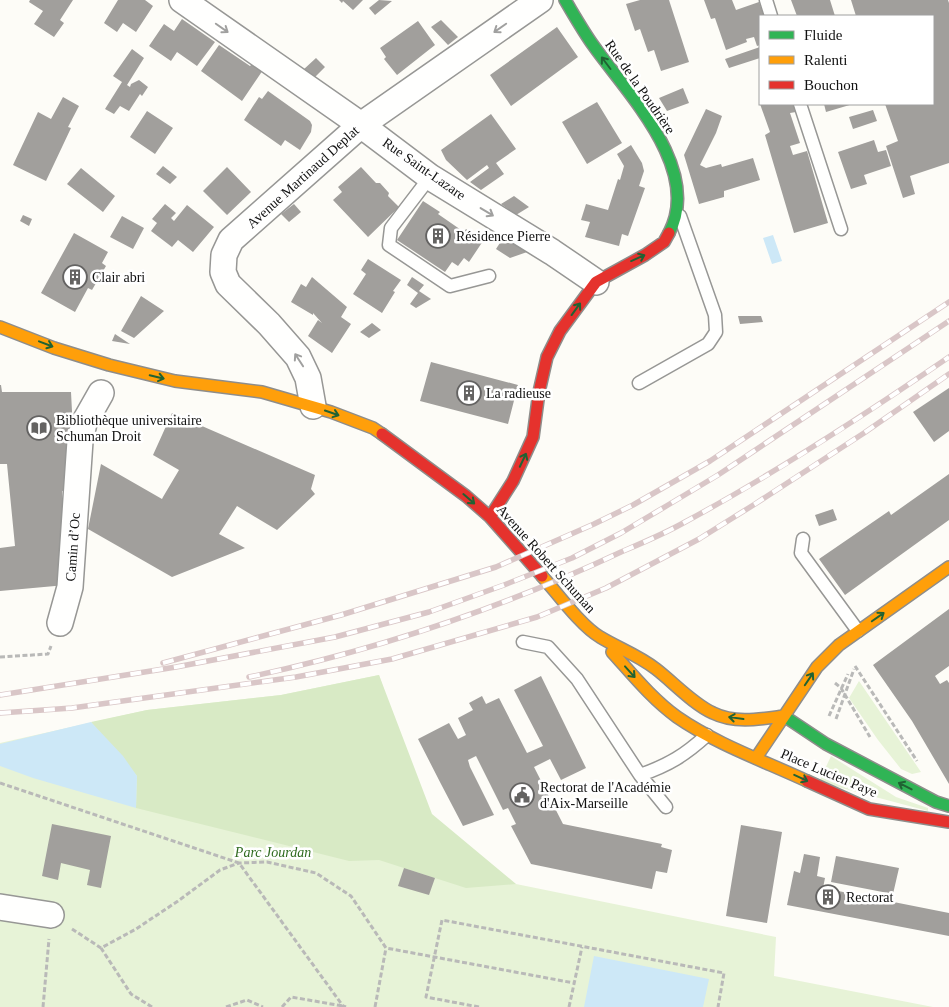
<svg xmlns="http://www.w3.org/2000/svg" width="949" height="1007" font-family="Georgia,serif">
<rect width="100%" height="100%" fill="#fdfcf7"/>
<path fill="#e7f3d7" d="M379 675 445 871 516 884 776 937 774 976 933 1007H0V743L147 710 281 695Z
M859 681 921 772 912 774 901 769 878 740 849 698Z
M831 756 896 797 928 808V811L819 782Z"/>
<path fill="#d8eac5" d="M379 675 432 814 516 884 466 888 379 860 349 861 136 808 137 776 91 722 147 710 281 695Z"/>
<path fill="#cde8f7" d="M773 235 782 261 772 264 763 238Z
M91 722 123 756 137 776 136 808 33 778 0 766V744Z
M594 956 709 979 703 1007H584Z"/>
<path fill="#a19f9c" d="M30 0H73L60 20 64 23 54 37 34 24 43 11 29 2Z
M118 0H145L153 6 136 32 123 23 117 32 104 23Z
M339 0H363L353 10 343 1 342 3Z
M379 0 392 1 375 15 369 8Z
M640 0H669L689 62 661 71 654 50 648 52 640 29 635 31 626 4Z
M704 0H732L736 10 759 2 764 16H760V45L757 46 754 37 746 39 747 42 726 50 715 18 711 19Z
M791 0H830L835 16H797Z
M851 0H948L949 3V163L910 176 915 194 903 198 886 146 898 141 885 104H933V16H856Z
M182 19 215 42 197 66 177 52 171 61 149 46 164 24 174 31Z
M441 20 458 37 448 45 431 27Z
M418 21 435 45 397 75 384 59 386 57 380 48Z
M557 27 578 57 511 106 490 75Z
M219 45 250 66 253 63 263 70 242 101 201 71Z
M760 47V58L729 68 725 59Z
M132 49 144 58 127 85 130 87 131 84 139 80 148 87 142 96 140 94 129 111 120 106 114 114 105 109 122 82 113 76Z
M316 58 325 67 315 77 303 70Z
M683 88 689 103 667 111 659 98Z
M268 91 310 121 312 125 311 132 300 150 285 140 281 146 244 120 259 97 262 99Z
M63 97 79 106 68 127 71 128 46 181 13 165 38 112 51 119Z
M597 102 622 143 587 164 562 122Z
M760 104H793L796 112 790 113 800 143 790 146 793 155 807 151 828 223 794 233 765 135 770 132Z
M824 104H853L826 112Z
M706 109 722 116 716 133 700 165 706 168 721 164 722 167 753 158 760 180 724 191V197L699 204 684 155Z
M873 110 877 121 853 129 849 117Z
M147 111 173 128 155 154 130 137Z
M491 114 516 149 496 163 504 174 481 190 470 182 489 168 487 165 467 180 446 160 441 150Z
M874 140 878 152 886 150 891 166 864 175 867 184 851 189 838 152Z
M631 145 642 163 644 171 639 186 645 188 628 236 622 234 619 246 585 237 590 222 581 220 586 204 608 210 618 179 620 180 624 166 617 154Z
M163 166 177 177 170 184 156 174Z
M227 167 251 192 227 215 203 191Z
M361 167 376 183H380L389 193 388 196 399 207 368 237 333 200 342 192 338 187Z
M81 168 115 196 103 212 67 184Z
M514 196 529 207 516 215 501 204Z
M423 201 440 212 438 214 464 232 466 229 483 241 469 262 464 258 458 266 452 262 445 272 397 240Z
M165 204 176 213 171 218 174 221 187 205 214 227 193 252 178 240 172 247 151 231 157 223 152 219Z
M294 204 301 212 289 222 281 214Z
M23 215 32 219 29 226 20 221Z
M122 216 144 228 133 249 110 237Z
M74 233 108 252 102 263 106 266 92 290 88 288 75 312 41 293Z
M505 235 530 251 510 258 496 249Z
M368 259 401 280 393 291 395 292 382 313 353 294 366 274 361 270Z
M312 277 347 307 341 317 351 324 332 353 308 336 318 320 322 323 313 313V315L291 302 301 284 306 287Z
M412 277 424 285 419 291 431 299 416 308 410 304 418 293 407 285Z
M141 296 164 311 134 338 121 331Z
M738 316H761L763 322 740 324Z
M372 323 381 330 369 338 360 332Z
M115 334 130 344 112 341Z
M431 362 518 385 508 424 420 401Z
M0 385H1L2 392H71L76 489 62 491 66 585 0 591V548L15 546 7 464H0Z
M949 388V431L934 442 913 412Z
M172 413 315 475 311 489 315 494 277 530 237 506 219 534 245 548 172 577 88 529 101 464 162 499 163 497 179 470 153 455Z
M949 474V520L845 595 819 559 889 511 891 515Z
M833 509 837 520 819 526 815 515Z
M949 609V666L935 676 940 684 947 680 949 683V784L912 721 873 665Z
M541 676 586 768 561 780 550 759 534 767 563 824 662 844 661 847 672 850 667 873 656 871 652 889 531 864 511 826 516 824 508 808 503 810 476 756 468 760 470 767 494 815 463 826 441 784 418 739 449 723 458 739 466 735 458 718 473 710 469 703 482 696 486 704 499 698 527 753 543 746 514 690Z
M52 824 111 836 101 888 87 885 90 870 61 863 58 880 42 876Z
M741 825 782 832 767 923 726 916Z
M804 854 820 857 817 876 825 878 823 888 949 913V936L787 905 794 871 800 873Z
M836 856 899 868 893 894 831 882Z
M404 868 435 878 429 895 398 886Z"/>
<g fill="none" stroke-linecap="round" stroke-linejoin="round">
<g stroke="#979795" stroke-width="15">
<path id="lane" d="M766 0 771 16
M800 104 841 229
M430 177 391 228 389 245 450 286 489 276
M639 383 708 344 716 332 715 315 680 216
M803 539 801 553 858 631
M523 642 548 647 577 679 640 775C669 765 685 755 707 735
M640 775 666 807"/>
</g>
<g stroke="#979795" stroke-width="28">
<path id="street" d="M182 0 361 125 430 177 552 252 596 282
M313 406 308 378 298 357 269 324 228 284 223 272 224 255 231 240 361 125 540 0
M60 623 70 587 80 441 84 423 101 393
M0 907 51 915"/>
</g>
<g stroke="#8e8d8b" stroke-width="14">
<path id="fast" d="M565 0C574 15 583 31 593 45 627 93 703 169 669 233
M784 716 826 744 936 802 949 806"/>
</g>
<g stroke="#8e8d8b" stroke-width="14">
<path id="slow" d="M0 327 54 348 109 365 175 381 262 392 331 412 373 428 382 434
M542 576C557 593 581 626 600 637 618 648 638 655 656 669 673 682 693 704 713 713 735 724 761 719 784 716
M612 652C632 674 652 699 677 717 716 744 764 761 807 781
M756 758 817 667 839 645 949 567"/>
</g>
<g stroke="#8e8d8b" stroke-width="14">
<path id="jam" d="M382 434 466 496 490 517 542 576
M490 517 513 481 533 437 539 392 547 357 560 331 596 282 645 255 664 242 669 233
M807 781 869 809 949 822"/>
</g>
<path stroke="#b9b9b8" stroke-width="3" stroke-dasharray="5 2.5" stroke-linecap="butt" d="M0 657 48 654 51 646
M855 666 917 761
M835 683 841 688 870 737
M829 716 848 674
M836 719 854 669
M0 783 239 863 343 1006 346 1007
M72 929 101 948
M43 1007 49 939
M152 1007 131 994 101 948 136 929 178 901 220 870 239 863 267 862 316 873 351 896 386 948 574 983
M226 1007 247 1000 263 1007
M282 1007 291 997 343 1006
M375 1007 386 948
M479 1007 426 997 442 920 724 973 718 1007
M569 1007 582 947"/>
<use href="#lane" stroke="#fffffe" stroke-width="12"/>
<use href="#street" stroke="#fffffe" stroke-width="25"/>
<use href="#fast" stroke="#30b455" stroke-width="11"/>
<use href="#slow" stroke="#ff9f0a" stroke-width="11"/>
<use href="#jam" stroke="#e5322d" stroke-width="11"/>
<g stroke="#d9c6c7" stroke-width="5.5">
<path id="rail" d="M163 663 341 615 496 567 594 524 633 505 710 461 949 302
M249 677C377 650 502 608 621 552 642 543 664 534 685 522 776 473 863 416 949 357
M0 695 176 667 335 637 429 612 504 585 572 558 621 533 668 505 718 475 949 321
M0 713 72 708 296 677 392 659 537 617 606 588 699 539 755 504 864 433 949 374"/>
</g>
<use href="#rail" stroke="#fff" stroke-width="4" stroke-dasharray="11" stroke-linecap="butt"/>
</g>
<defs><path id="oneway-shaft" d="M-6 0H5M1.5-3L5.5 0L1.5 3" fill="none" stroke-width="1.6" stroke-linecap="round" stroke-linejoin="round" transform="scale(1.25)"/></defs>
<g stroke="#a0a09f">
<use href="#oneway-shaft" transform="translate(222 28) rotate(35)"/>
<use href="#oneway-shaft" transform="translate(500 28) rotate(145)"/>
<use href="#oneway-shaft" transform="translate(487 212) rotate(31)"/>
<use href="#oneway-shaft" transform="translate(299 360) rotate(-123)"/>
</g>
<g stroke="#206233">
<use href="#oneway-shaft" transform="translate(606 63) rotate(-127)"/>
<use href="#oneway-shaft" transform="translate(638 258) rotate(-24)"/>
<use href="#oneway-shaft" transform="translate(576 309) rotate(-54)"/>
<use href="#oneway-shaft" transform="translate(46 344) rotate(21)"/>
<use href="#oneway-shaft" transform="translate(157 377) rotate(13)"/>
<use href="#oneway-shaft" transform="translate(332 413) rotate(19)"/>
<use href="#oneway-shaft" transform="translate(523 460) rotate(-65)"/>
<use href="#oneway-shaft" transform="translate(469 499) rotate(41)"/>
<use href="#oneway-shaft" transform="translate(878 617) rotate(-35)"/>
<use href="#oneway-shaft" transform="translate(630 672) rotate(48)"/>
<use href="#oneway-shaft" transform="translate(809 679) rotate(-56)"/>
<use href="#oneway-shaft" transform="translate(736 718) rotate(-172)"/>
<use href="#oneway-shaft" transform="translate(801 778) rotate(25)"/>
<use href="#oneway-shaft" transform="translate(905 786) rotate(-153)"/>
</g>
<defs>
<g id="building-ring" transform="scale(1.25)"><circle r="9.5" fill="#fff" stroke="#646362" stroke-width="1.5"/><path d="M-4-6H4V6H1V3H-1V6H-4ZM-2.5-4.3h1.7v1.8h-1.7ZM.8-4.3h1.7v1.8H.8ZM-2.5-1h1.7V.8h-1.7ZM.8-1h1.7V.8H.8Z" fill="#646362"/></g>
<g id="library-ring" transform="scale(1.25)"><circle r="9.5" fill="#fff" stroke="#646362" stroke-width="1.5"/><path d="M-6-4Q-3-5.5-.7-3.5V5Q-3 3-6 4ZM6-4Q3-5.5 .7-3.5V5Q3 3 6 4Z" fill="#646362"/></g>
<g id="civic-ring" transform="scale(1.25)"><circle r="9.5" fill="#fff" stroke="#646362" stroke-width="1.5"/><path d="M-.6-6.5H3V-4.5H.6V-3L4-1V1h2V6H-6V1h2V-1L-.6-3ZM-1.2 2.5V6h2.4V2.5Z" fill="#646362"/></g>
</defs>
<g fill-rule="evenodd">
<use href="#building-ring" x="438" y="236"/>
<use href="#building-ring" x="75" y="277"/>
<use href="#building-ring" x="469" y="393"/>
<use href="#library-ring" x="39" y="428"/>
<use href="#civic-ring" x="522" y="795"/>
<use href="#building-ring" x="828" y="897"/>
</g>
<g text-anchor="middle" dominant-baseline="central" stroke-width="5" stroke-linejoin="round" paint-order="stroke">
<g font-size="14" fill="#111" stroke="#fff">
<text transform="translate(640 87) rotate(55)">Rue de la Poudrière</text>
<text transform="translate(424 169) rotate(35)">Rue Saint-Lazare</text>
<text transform="translate(303 177) rotate(-42)">Avenue Martinaud Deplat</text>
<text transform="translate(73 547) rotate(-86)">Camin d’Oc</text>
<text transform="translate(546 559) rotate(48)">Avenue Robert Schuman</text>
<text transform="translate(829 773) rotate(23)">Place Lucien Paye</text>
</g>
<g font-size="14" fill="#111" stroke="#fff" text-anchor="start">
<text x="456" y="236">Résidence Pierre</text>
<text x="92" y="277">Clair abri</text>
<text x="486" y="393">La radieuse</text>
<text x="56" y="420">Bibliothèque universitaire<tspan x="56" dy="16">Schuman Droit</tspan></text>
<text x="540" y="787">Rectorat de l'Académie<tspan x="540" dy="16">d'Aix-Marseille</tspan></text>
<text x="846" y="897">Rectorat</text>
</g>
<g font-size="14" font-style="italic" fill="#2f6b1f" stroke="#fff">
<text x="273" y="852">Parc Jourdan</text>
</g>
</g>
<rect x="759" y="15" width="175" height="90" fill="#ffffff" stroke="#a0a0a0"/>
<rect x="769" y="31" width="25" height="8" fill="#30b455" stroke="#a0a0a0"/>
<text x="804" y="40" font-size="15" fill="#111111">Fluide</text>
<rect x="769" y="56" width="25" height="8" fill="#ff9f0a" stroke="#a0a0a0"/>
<text x="804" y="65" font-size="15" fill="#111111">Ralenti</text>
<rect x="769" y="81" width="25" height="8" fill="#e5322d" stroke="#a0a0a0"/>
<text x="804" y="90" font-size="15" fill="#111111">Bouchon</text>
</svg>
